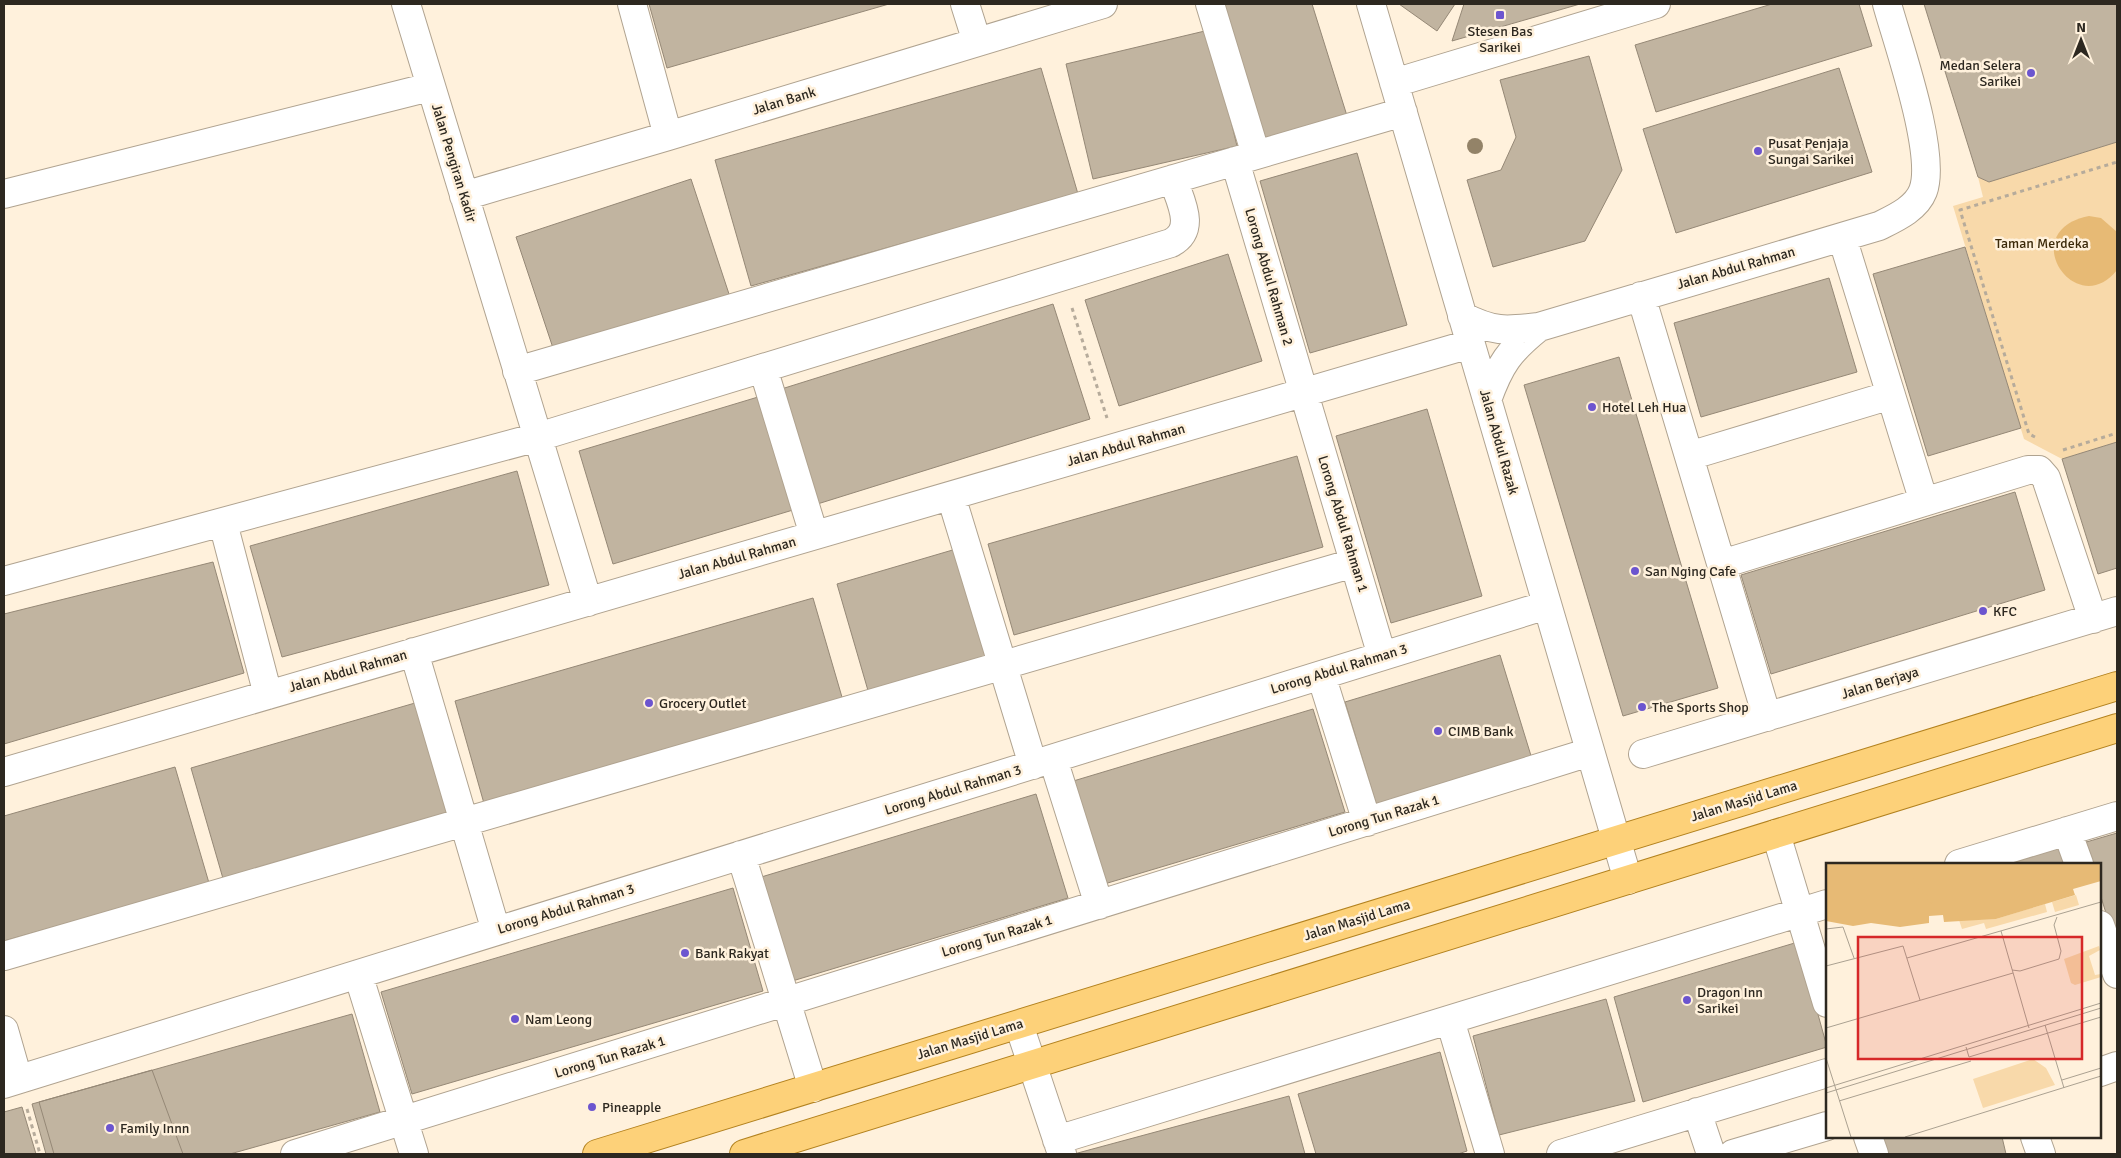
<svg xmlns="http://www.w3.org/2000/svg" width="2121" height="1158" font-family="Signika,sans-serif">
<rect width="100%" height="100%" fill="#fff1dc"/>
<path fill="#f8d9aa" d="M2117 142V442L2062 459 2024 439 1953 206 1983 197 1978 177 1989 182Z"/>
<path fill="#e7ba75" d="M2089 216 2101 218 2117 232V270C2076 322 2014 231 2089 216Z"/>
<path fill="#c1b4a0" stroke="#958876" d="M649 4H889L667 68Z
M1218 4H1312L1348 119 1262 146Z
M1399 4H1455L1437 31Z
M1464 4H1580L1452 41Z
M1772 4H1859L1872 46 1656 112 1635 45Z
M1924 4H2117V142L1989 182 1978 177Z
M1209 30 1237 146 1093 179 1066 64Z
M1589 56 1622 170 1585 241 1493 267 1467 180 1501 170 1516 137 1500 80Z
M1041 68 1078 194 751 286 715 160Z
M1839 68 1872 172 1676 233 1643 129Z
M1357 153 1407 325 1310 353 1260 181Z
M691 179 730 297 555 354 516 237Z
M1965 247 2021 428 1928 456 1873 274Z
M1228 254 1262 361 1119 406 1085 300Z
M1829 278 1857 372 1701 417 1674 323Z
M1053 304 1090 419 811 506 775 391Z
M1619 357 1718 688 1623 716 1524 385Z
M768 394 803 507 613 564 579 451Z
M1427 409 1482 596 1391 623 1336 436Z
M2117 442V568L2098 574 2062 459Z
M1297 456 1323 547 1014 635 988 544Z
M517 471 549 585 282 657 250 546Z
M2015 492 2045 590 1771 674 1741 575Z
M956 549 988 658 869 694 837 584Z
M213 562 244 673 4 744V614Z
M813 598 844 704 485 807 455 701Z
M1500 655 1532 759 1377 807 1345 702Z
M415 703 448 816 224 882 191 768Z
M1313 709 1345 812 1101 885 1070 782Z
M175 767 209 883 4 941V816Z
M1036 794 1068 898 789 982 758 878Z
M2117 833V948L2100 894V864H2090L2083 843Z
M2060 839 2069 864H1982Z
M733 888 763 991 412 1094 381 992Z
M1798 942 1827 1047 1643 1102 1614 997Z
M1606 999 1635 1101 1499 1135 1473 1036Z
M352 1014 380 1112 230 1154H46L32 1104Z
M1440 1052 1467 1151 1458 1154H1316L1298 1094Z
M152 1070 183 1154H54L39 1102Z
M1289 1096 1305 1154H1074Z
M22 1107 36 1154H4V1112Z
M1873 1137H2002L2006 1154H1878Z"/>
<g fill="none" stroke-linecap="round" stroke-linejoin="round">
<g stroke="#b0a390" stroke-width="30">
<path id="minor" d="M406 4 588 602
M632 4 668 136
M965 4 977 42
M1210 4 1256 155
M1371 4 1628 880
M1394 83 1656 4
M1235 161 1382 656
M4 194 430 87
M464 196 668 136 1103 4
M1842 237 1924 502
M1641 296 1767 717
M1462 316C1493 332 1505 331 1539 327L1879 226C1895 218 1916 209 1923 191 1937 154 1898 44 1887 4
M763 368 814 535
M517 371 1403 112
M1487 400C1500 364 1509 351 1539 327
M1689 456 1891 395
M951 496 1033 765
M223 523 268 695
M1722 564 2028 470H2039L2046 478 2093 619
M4 581 538 437 1171 243C1197 229 1180 201 1173 179
M414 652 496 931
M1321 675 1367 822
M1643 754 2117 611
M1053 759 1099 905
M4 772 1470 344
M2067 831 2079 864
M1776 834 1827 1003
M741 855 813 1088
M1959 864 2117 816
M2100 925 2117 974
M4 956 1354 563
M358 974 414 1154
M1450 1020 1490 1154
M1019 1025 1062 1154
M4 1030 18 1079
M2100 1072 2117 1066
M4 1084 1547 605
M1697 1112 1711 1154
M1868 1137 1874 1154
M2035 1137 2041 1154
M1057 1140 1827 904
M295 1154 1590 752
M1561 1154 1827 1073
M1733 1154 1827 1126"/>
</g>
<g stroke="#b3821f" stroke-width="30">
<path id="major" d="M597 1154 2117 686
M744 1154 2117 728"/>
</g>
<path stroke="#b6ab9b" stroke-width="3" stroke-dasharray="4 4" stroke-linecap="butt" d="M1072 308 1107 418
M2035 437 2029 434 1960 210 2117 162
M2063 450 2117 433
M27 1109 40 1154"/>
<use href="#minor" stroke="#fff" stroke-width="28"/>
<use href="#major" stroke="#fdd179" stroke-width="28"/>
</g>
<circle fill="#938368" cx="1475" cy="146" r="8"/>
<g fill="#6c55cf" stroke="#fff1dc" stroke-width="2">
<rect x="1495" y="10" width="10" height="10" rx="2.5"/>
<circle cx="2031" cy="73" r="5"/>
<circle cx="1758" cy="151" r="5"/>
<circle cx="1592" cy="407" r="5"/>
<circle cx="1635" cy="571" r="5"/>
<circle cx="1983" cy="611" r="5"/>
<circle cx="649" cy="703" r="5"/>
<circle cx="1642" cy="707" r="5"/>
<circle cx="1438" cy="731" r="5"/>
<circle cx="685" cy="953" r="5"/>
<circle cx="1687" cy="1000" r="5"/>
<circle cx="515" cy="1019" r="5"/>
<circle cx="592" cy="1107" r="5"/>
<circle cx="110" cy="1128" r="5"/>
</g>
<g text-anchor="middle" dominant-baseline="central" stroke-width="5" stroke-linejoin="round" paint-order="stroke">
<g font-size="14" fill="#2d2820" stroke="#fff1dc" text-anchor="start">
<text x="1500" y="31" text-anchor="middle">Stesen Bas<tspan x="1500" dy="16">Sarikei</tspan></text>
<text x="2021" y="65" text-anchor="end">Medan Selera<tspan x="2021" dy="16">Sarikei</tspan></text>
<text x="1768" y="143">Pusat Penjaja<tspan x="1768" dy="16">Sungai Sarikei</tspan></text>
<text x="1602" y="407">Hotel Leh Hua</text>
<text x="1645" y="571">San Nging Cafe</text>
<text x="1993" y="611">KFC</text>
<text x="659" y="703">Grocery Outlet</text>
<text x="1652" y="707">The Sports Shop</text>
<text x="1448" y="731">CIMB Bank</text>
<text x="695" y="953">Bank Rakyat</text>
<text x="1697" y="992">Dragon Inn<tspan x="1697" dy="16">Sarikei</tspan></text>
<text x="525" y="1019">Nam Leong</text>
<text x="602" y="1107">Pineapple</text>
<text x="120" y="1128">Family Innn</text>
</g>
<g font-size="14" fill="#2d2820" stroke="#fff1dc">
<text transform="translate(784 101) rotate(-17)">Jalan Bank</text>
<text transform="translate(454 163) rotate(73)">Jalan Pengiran Kadir</text>
<text transform="translate(1736 268) rotate(-16)">Jalan Abdul Rahman</text>
<text transform="translate(1269 277) rotate(74)">Lorong Abdul Rahman 2</text>
<text transform="translate(1499 442) rotate(74)">Jalan Abdul Razak</text>
<text transform="translate(1126 445) rotate(-16)">Jalan Abdul Rahman</text>
<text transform="translate(1343 524) rotate(73)">Lorong Abdul Rahman 1</text>
<text transform="translate(737 558) rotate(-16)">Jalan Abdul Rahman</text>
<text transform="translate(1339 669) rotate(-17)">Lorong Abdul Rahman 3</text>
<text transform="translate(348 671) rotate(-16)">Jalan Abdul Rahman</text>
<text transform="translate(1880 683) rotate(-17)">Jalan Berjaya</text>
<text transform="translate(953 790) rotate(-17)">Lorong Abdul Rahman 3</text>
<text transform="translate(1744 801) rotate(-17)">Jalan Masjid Lama</text>
<text transform="translate(1384 816) rotate(-17)">Lorong Tun Razak 1</text>
<text transform="translate(566 909) rotate(-17)">Lorong Abdul Rahman 3</text>
<text transform="translate(1357 920) rotate(-17)">Jalan Masjid Lama</text>
<text transform="translate(997 936) rotate(-17)">Lorong Tun Razak 1</text>
<text transform="translate(970 1039) rotate(-17)">Jalan Masjid Lama</text>
<text transform="translate(610 1057) rotate(-17)">Lorong Tun Razak 1</text>
</g>
<g font-size="14" fill="#3b2909" stroke="#fff1dc">
<text x="2042" y="243">Taman Merdeka</text>
</g>
</g>
<g transform="translate(1826 863)">
<rect width="275" height="275" fill="#fff1dc"/>
<path d="M250 32 253 42 229 49 226 39ZM219 41 221 49 160 66 158 60 136 66 133 57 170 56ZM273 83 274 87 263 93 269 112 275 111V114L249 122 245 120 238 96ZM207 196 220 205 229 222 157 245 147 216Z" fill="#f8d9aa"/>
<path d="M0 1H275V18L247 26 249 32 170 56 118 59 117 52 103 53V60L74 64 45 60 27 63 0 58Z" fill="#e7ba75"/>
<path fill="none" stroke="#e7ba75" stroke-width="2.5" d="M74 1 106 40"/>
<path fill="none" stroke="#aba191" stroke-width="1" d="M0 66 17 64 28 95M175 68 203 165M81 95 275 39M0 103 77 83 94 137M186 107 194 108 233 96 235 88 228 62 231 54M219 162 238 225M0 165 187 110M140 184 143 194 275 154M0 195 25 274M236 217 275 205M0 225 275 140M0 230 275 145M13 238 145 198M79 274 275 213"/>
<path fill="#d62828" fill-opacity="0.15" stroke="#d62828" stroke-width="2.5" d="M32 74H256V196H32Z"/>
<rect width="275" height="275" fill="none" stroke="#2d2820" stroke-width="2.5"/>
</g>
<rect width="2121" height="1158" fill="none" stroke="#2d2820" stroke-width="10"/>
<g transform="translate(2081 40)" stroke="#fff1dc" stroke-width="4" paint-order="stroke">
<path d="M0-4L9 19L0 12L-9 19Z" fill="#2d2820"/>
<text y="-8" font-size="14" font-weight="bold" text-anchor="middle" fill="#2d2820">N</text>
</g>
</svg>
